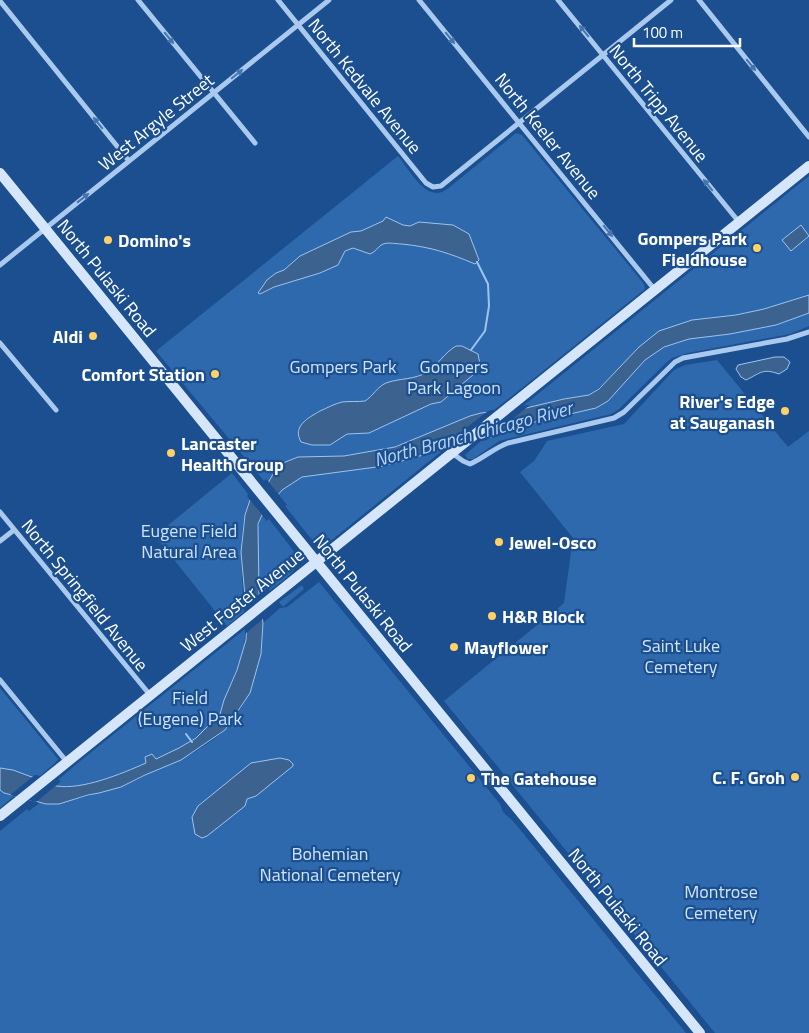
<svg xmlns="http://www.w3.org/2000/svg" width="809" height="1033" font-family="'Titillium Web',sans-serif">
<rect width="100%" height="100%" fill="#1b4f8f"/>
<path fill="#2e69ad" d="M516 133 522 135 644 284 645 289 522 388 494 410 488 411 444 445 448 446 328 543 319 545 313 541 285 506 287 505 266 479 264 481 156 351 398 156C409 169 426 203 446 190Z
M809 176V295L764 309 736 315 692 320 589 395 564 399 526 408 529 405 523 406Z
M809 313V326L790 334 688 353 672 358 666 363 618 410 611 414 499 441 473 459H468L465 455 481 441 486 440 512 428 602 405 645 360 664 347 689 339 730 334 776 325Z
M717 360 788 447 809 431V1033H715L444 701 564 603 573 538 520 472 534 461 547 441 624 424 674 370 685 365Z
M232 473 248 494 247 496 250 500C236 528 243 581 244 612L227 626 155 536Z
M262 515 267 521 269 519 299 558C297 572 280 583 269 591V587L259 594C258 573 253 534 262 515Z
M319 582 500 804 503 812 513 821 686 1033H0V831L27 809 29 811 41 802C63 808 114 787 137 780 151 771 168 767 182 759 192 754 219 737 226 729 252 698 262 662 263 623L280 608 287 607Z
M302 585 304 589 284 606H282L279 602Z
M245 629C246 657 233 674 224 701 222 706 222 711 219 716 209 730 174 755 157 759 153 760 149 758 145 757L147 763C121 774 84 790 56 786L61 781 58 780 79 762Z
M0 688 58 759 56 762 40 776 36 775 10 795 14 796 0 808Z"/>
<path fill="#3c6290" stroke="#9cc4f0" d="M386 217 403 225 410 226 419 222 453 225 469 234 479 260 475 264C449 253 431 247 402 244 396 244 389 242 383 244 378 246 376 252 370 254L353 248 345 251 338 265 320 273 274 287 260 294 258 293 267 280 276 273 284 270 300 256 351 232 361 231 383 221Z
M801 225 809 236 791 251 782 240Z
M809 295V313L776 325 730 334 689 339 664 347 645 360 608 401 596 408 522 425 489 438 443 445 423 455 384 466 302 477 282 490 262 515 258 524 259 594 263 623 261 654 250 693 225 730 181 760 145 775 121 787 99 793 88 795 59 804H46L4 793 0 790V768L13 770 56 786C83 790 121 774 146 763L145 757 152 754 156 759 179 748 196 738 220 714 224 700 237 670 246 640 247 619 241 552 245 515 250 500 264 490 276 469 283 463 298 457 344 456 395 447 470 416 481 413 526 408 564 399 589 395 599 389 639 347 659 331 692 320 736 315 764 309Z
M456 346H462L478 354 480 364 474 374 441 402 431 404 369 433 347 434 330 445H312L301 442C292 426 308 418 320 411 327 408 334 404 342 402 350 401 358 402 365 401 373 396 377 387 386 383 399 378 415 380 427 372 438 365 444 353 456 346Z
M775 357H784L790 362 787 369 779 374C762 368 761 373 746 380L741 377 736 369 738 365Z
M280 758 289 760 293 764V766L256 796 247 799 245 806 207 836 202 838 195 834 192 817 198 806 251 763Z"/>
<path fill="#1b4f8f" d="M530 405 486 440 443 446 488 411Z
M267 480 280 496 264 517 249 499 262 488Z
M262 592 264 618 245 634 244 606Z
M35 775 58 784 36 802 10 795Z"/>
<g fill="none" stroke-linecap="round" stroke-linejoin="round">
<path stroke="#9cc4f0" stroke-width="2" d="M471 350 485 331 489 306 488 284 477 262
M186 734 192 742"/>
<path stroke="#a9c9ee" stroke-width="5" d="M138 0 255 143
M278 0 426 183 433 187 441 186 671 0
M419 0 655 290
M558 0 739 222
M699 0 809 137
M0 1 129 161
M0 265 329 0
M0 343 56 410
M452 453 463 461 470 464C484 458 494 448 508 443L614 418 624 412 675 362 683 358 787 339 809 332
M0 512 150 695
M0 541 14 530
M0 680 67 762"/>
<path stroke="#d6e6fa" stroke-width="10" d="M0 173 700 1033
M0 816 809 166"/>
</g>
<defs><path id="oneway-solid" d="M-6-.8H1V-3.2L6.5 0L1 3.2V.8H-6Z" transform="scale(1.25)"/></defs>
<g fill="#4674ac">
<use href="#oneway-solid" transform="translate(584 31) rotate(-129)"/>
<use href="#oneway-solid" transform="translate(169 38) rotate(51)"/>
<use href="#oneway-solid" transform="translate(450 38) rotate(51)"/>
<use href="#oneway-solid" transform="translate(751 65) rotate(51)"/>
<use href="#oneway-solid" transform="translate(237 74) rotate(-39)"/>
<use href="#oneway-solid" transform="translate(98 123) rotate(-129)"/>
<use href="#oneway-solid" transform="translate(708 185) rotate(-129)"/>
<use href="#oneway-solid" transform="translate(83 198) rotate(-38)"/>
<use href="#oneway-solid" transform="translate(608 231) rotate(51)"/>
</g>
<g fill="#ffd166" stroke="#1b4f8f" stroke-width="2">
<circle cx="108" cy="240" r="5"/>
<circle cx="757" cy="248" r="5"/>
<circle cx="93" cy="336" r="5"/>
<circle cx="215" cy="374" r="5"/>
<circle cx="785" cy="411" r="5"/>
<circle cx="171" cy="453" r="5"/>
<circle cx="499" cy="542" r="5"/>
<circle cx="492" cy="616" r="5"/>
<circle cx="454" cy="647" r="5"/>
<circle cx="795" cy="777" r="5"/>
<circle cx="471" cy="778" r="5"/>
</g>
<g text-anchor="middle" dominant-baseline="central" stroke-width="4.5" stroke-linejoin="round" paint-order="stroke">
<g font-size="18" fill="#fff" stroke="#1b4f8f">
<text transform="translate(365 86) rotate(51)">North Kedvale Avenue</text>
<text transform="translate(659 103) rotate(51)">North Tripp Avenue</text>
<text transform="translate(156 122) rotate(-39)">West Argyle Street</text>
<text transform="translate(548 136) rotate(51)">North Keeler Avenue</text>
<text transform="translate(107 278) rotate(51)">North Pulaski Road</text>
<text transform="translate(363 593) rotate(51)">North Pulaski Road</text>
<text transform="translate(85 595) rotate(51)">North Springfield Avenue</text>
<text transform="translate(242 600) rotate(-39)">West Foster Avenue</text>
<text transform="translate(618 907) rotate(51)">North Pulaski Road</text>
</g>
<g font-size="18" font-weight="bold" fill="#fff" stroke="#1b4f8f" text-anchor="start">
<text x="747" y="238" text-anchor="end">Gompers Park<tspan x="747" dy="21">Fieldhouse</tspan></text>
<text x="118" y="240">Domino's</text>
<text x="83" y="336" text-anchor="end">Aldi</text>
<text x="205" y="374" text-anchor="end">Comfort Station</text>
<text x="775" y="401" text-anchor="end">River's Edge<tspan x="775" dy="21">at Sauganash</tspan></text>
<text x="181" y="443">Lancaster<tspan x="181" dy="21">Health Group</tspan></text>
<text x="509" y="542">Jewel-Osco</text>
<text x="502" y="616">H&amp;R Block</text>
<text x="464" y="647">Mayflower</text>
<text x="785" y="777" text-anchor="end">C. F. Groh</text>
<text x="481" y="778">The Gatehouse</text>
</g>
<g font-size="18" fill="#cfe3fa" stroke="#1b4f8f">
<text x="343" y="366">Gompers Park</text>
<text x="454" y="366">Gompers<tspan x="454" dy="21">Park Lagoon</tspan></text>
<text x="189" y="530">Eugene Field<tspan x="189" dy="21">Natural Area</tspan></text>
<text x="681" y="645">Saint Luke<tspan x="681" dy="21">Cemetery</tspan></text>
<text x="190" y="697">Field<tspan x="190" dy="21">(Eugene) Park</tspan></text>
<text x="330" y="853">Bohemian<tspan x="330" dy="21">National Cemetery</tspan></text>
<text x="721" y="891">Montrose<tspan x="721" dy="21">Cemetery</tspan></text>
</g>
<g font-size="19" font-style="italic" fill="#b5d3f5" stroke="#1b4f8f">
<text transform="translate(473 433) rotate(-15)">North Branch Chicago River</text>
</g>
</g>
<path d="M634 38v8h106v-8" fill="none" stroke="#ffffff" stroke-width="2.5"/>
<text x="642" y="38" font-size="15" fill="#ffffff" stroke="#1b4f8f" stroke-width="4" paint-order="stroke">100 m</text>
</svg>
